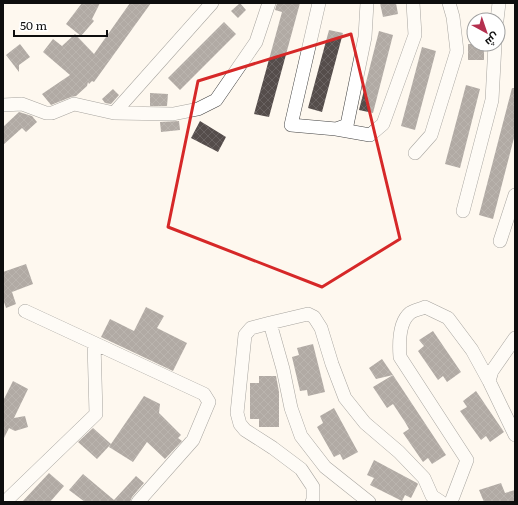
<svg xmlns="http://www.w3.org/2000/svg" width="518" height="505" font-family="Literata,Cairo,serif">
<defs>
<pattern id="building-cross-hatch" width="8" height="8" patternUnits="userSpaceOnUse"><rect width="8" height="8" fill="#554d4b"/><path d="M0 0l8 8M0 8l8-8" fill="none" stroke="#696261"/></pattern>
</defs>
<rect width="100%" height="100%" fill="#fef8ef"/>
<path fill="url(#building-cross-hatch)" d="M82 3H100L92 19 94 21 81 36 66 24Z
M130 3H151L94 82 92 81 89 84 88 82 87 86 76 96 71 97 51 105 42 94 70 75 43 52 53 39 62 46 75 34 94 54Z
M240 3 246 10 238 18 231 11Z
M277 3H300L269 117 254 114 282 12 275 10Z
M380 3H396L398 14 383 17Z
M224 22 236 34 180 90 168 78Z
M329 30 343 33 322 112 308 108Z
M379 31 393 35 373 113 359 110Z
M20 44 30 57 19 65V72L6 55Z
M468 44H484V60H468Z
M422 47 436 51 415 130 401 126Z
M466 85 480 89 460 168 445 164Z
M512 88H515V134L493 219 479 215Z
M113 89 119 95 111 104 105 103 102 99Z
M150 93 168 94 167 106H150Z
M19 112 32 116 37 122 26 132 22 128 3 145V127Z
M179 121 180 130 161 132 160 122Z
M200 121 226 137 218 152 191 138Z
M26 264 33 284 12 292 16 304 6 308 3 299V272Z
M146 307 164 316 157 328 187 343 173 371 101 337 110 319 134 331Z
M433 331 461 372 447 382 443 376 438 380 418 351 424 346 419 340Z
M313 344 325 392 308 396 307 390 300 391 292 357 299 355 297 348Z
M382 359 393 375 376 379 369 368Z
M393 375 446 455 432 464 428 458 423 462 403 433 409 429 405 422 393 404 387 408 373 387Z
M259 376H276L279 392V427H259V419H250V383H259Z
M13 381 28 389 14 418 25 416 28 427 15 431 9 428 3 440V401Z
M476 391 504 432 490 442 486 436 481 440 460 411 467 407 463 401Z
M144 396 160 404 159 413 181 435 178 438 182 441 165 459 147 442 133 462 109 447 111 444 97 459 78 442 93 428 111 444Z
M334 408 358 452 343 460 340 454 334 457 317 427 323 423 320 416Z
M374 460 417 483 418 484 411 498 405 495 402 501 370 485 374 478 367 475Z
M49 473 64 486 50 502H22Z
M83 474 114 500 136 476 144 483 132 497 130 502H85L69 490Z
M501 483 505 493 515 490V502H484L479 490Z"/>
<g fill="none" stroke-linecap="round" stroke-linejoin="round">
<g stroke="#414141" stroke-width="14">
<path id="street" d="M319 3 291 125 336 129 370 135 383 124 415 35 413 3
M497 20 499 3
M3 105 22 104 46 113H52L74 104 114 113 173 114 198 109 216 100 256 42 269 3
M114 113 212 3
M336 129 347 125 365 37 367 3
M415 153 431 135 457 51 453 17 449 3
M463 211 492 100 495 44
M500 241 515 195
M25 311 94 343
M270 323 251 328 245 335 237 413 240 424 245 430 273 448 301 469 313 487V500L312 502
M515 338 492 371 489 381 515 435
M9 498 96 414 94 343 204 394 209 402 193 440 138 502
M369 502 325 467 301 436 291 408 283 369 270 323 308 314 314 317 321 328 332 364 345 398 365 423 399 452 424 478 432 496 441 502
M451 502 467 460 400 357C399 344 399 322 410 313 414 310 421 309 425 307L448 318 472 350 489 381"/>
</g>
<use href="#street" stroke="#fff" stroke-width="13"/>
</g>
<path d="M0 0H518V505H0ZM351 34 400 239 322 287 168 227 198 81Z" fill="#fef8ef" fill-opacity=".55" fill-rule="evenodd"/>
<path fill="none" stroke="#d62828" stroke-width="3" stroke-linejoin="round" d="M351 34 400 239 322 287 168 227 198 81Z"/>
<rect width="518" height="505" fill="none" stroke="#0e0e0e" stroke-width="8"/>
<g transform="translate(486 32) rotate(140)"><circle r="19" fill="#ffffff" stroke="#9f9f9f"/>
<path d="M0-3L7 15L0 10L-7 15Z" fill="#b42f4e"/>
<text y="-6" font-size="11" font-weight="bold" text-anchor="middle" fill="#0e0e0e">ش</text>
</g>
<path d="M14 30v6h93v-6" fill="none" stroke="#0e0e0e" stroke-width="2"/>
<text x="20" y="30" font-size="12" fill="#0e0e0e" stroke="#ffffff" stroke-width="3" paint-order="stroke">50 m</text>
</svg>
